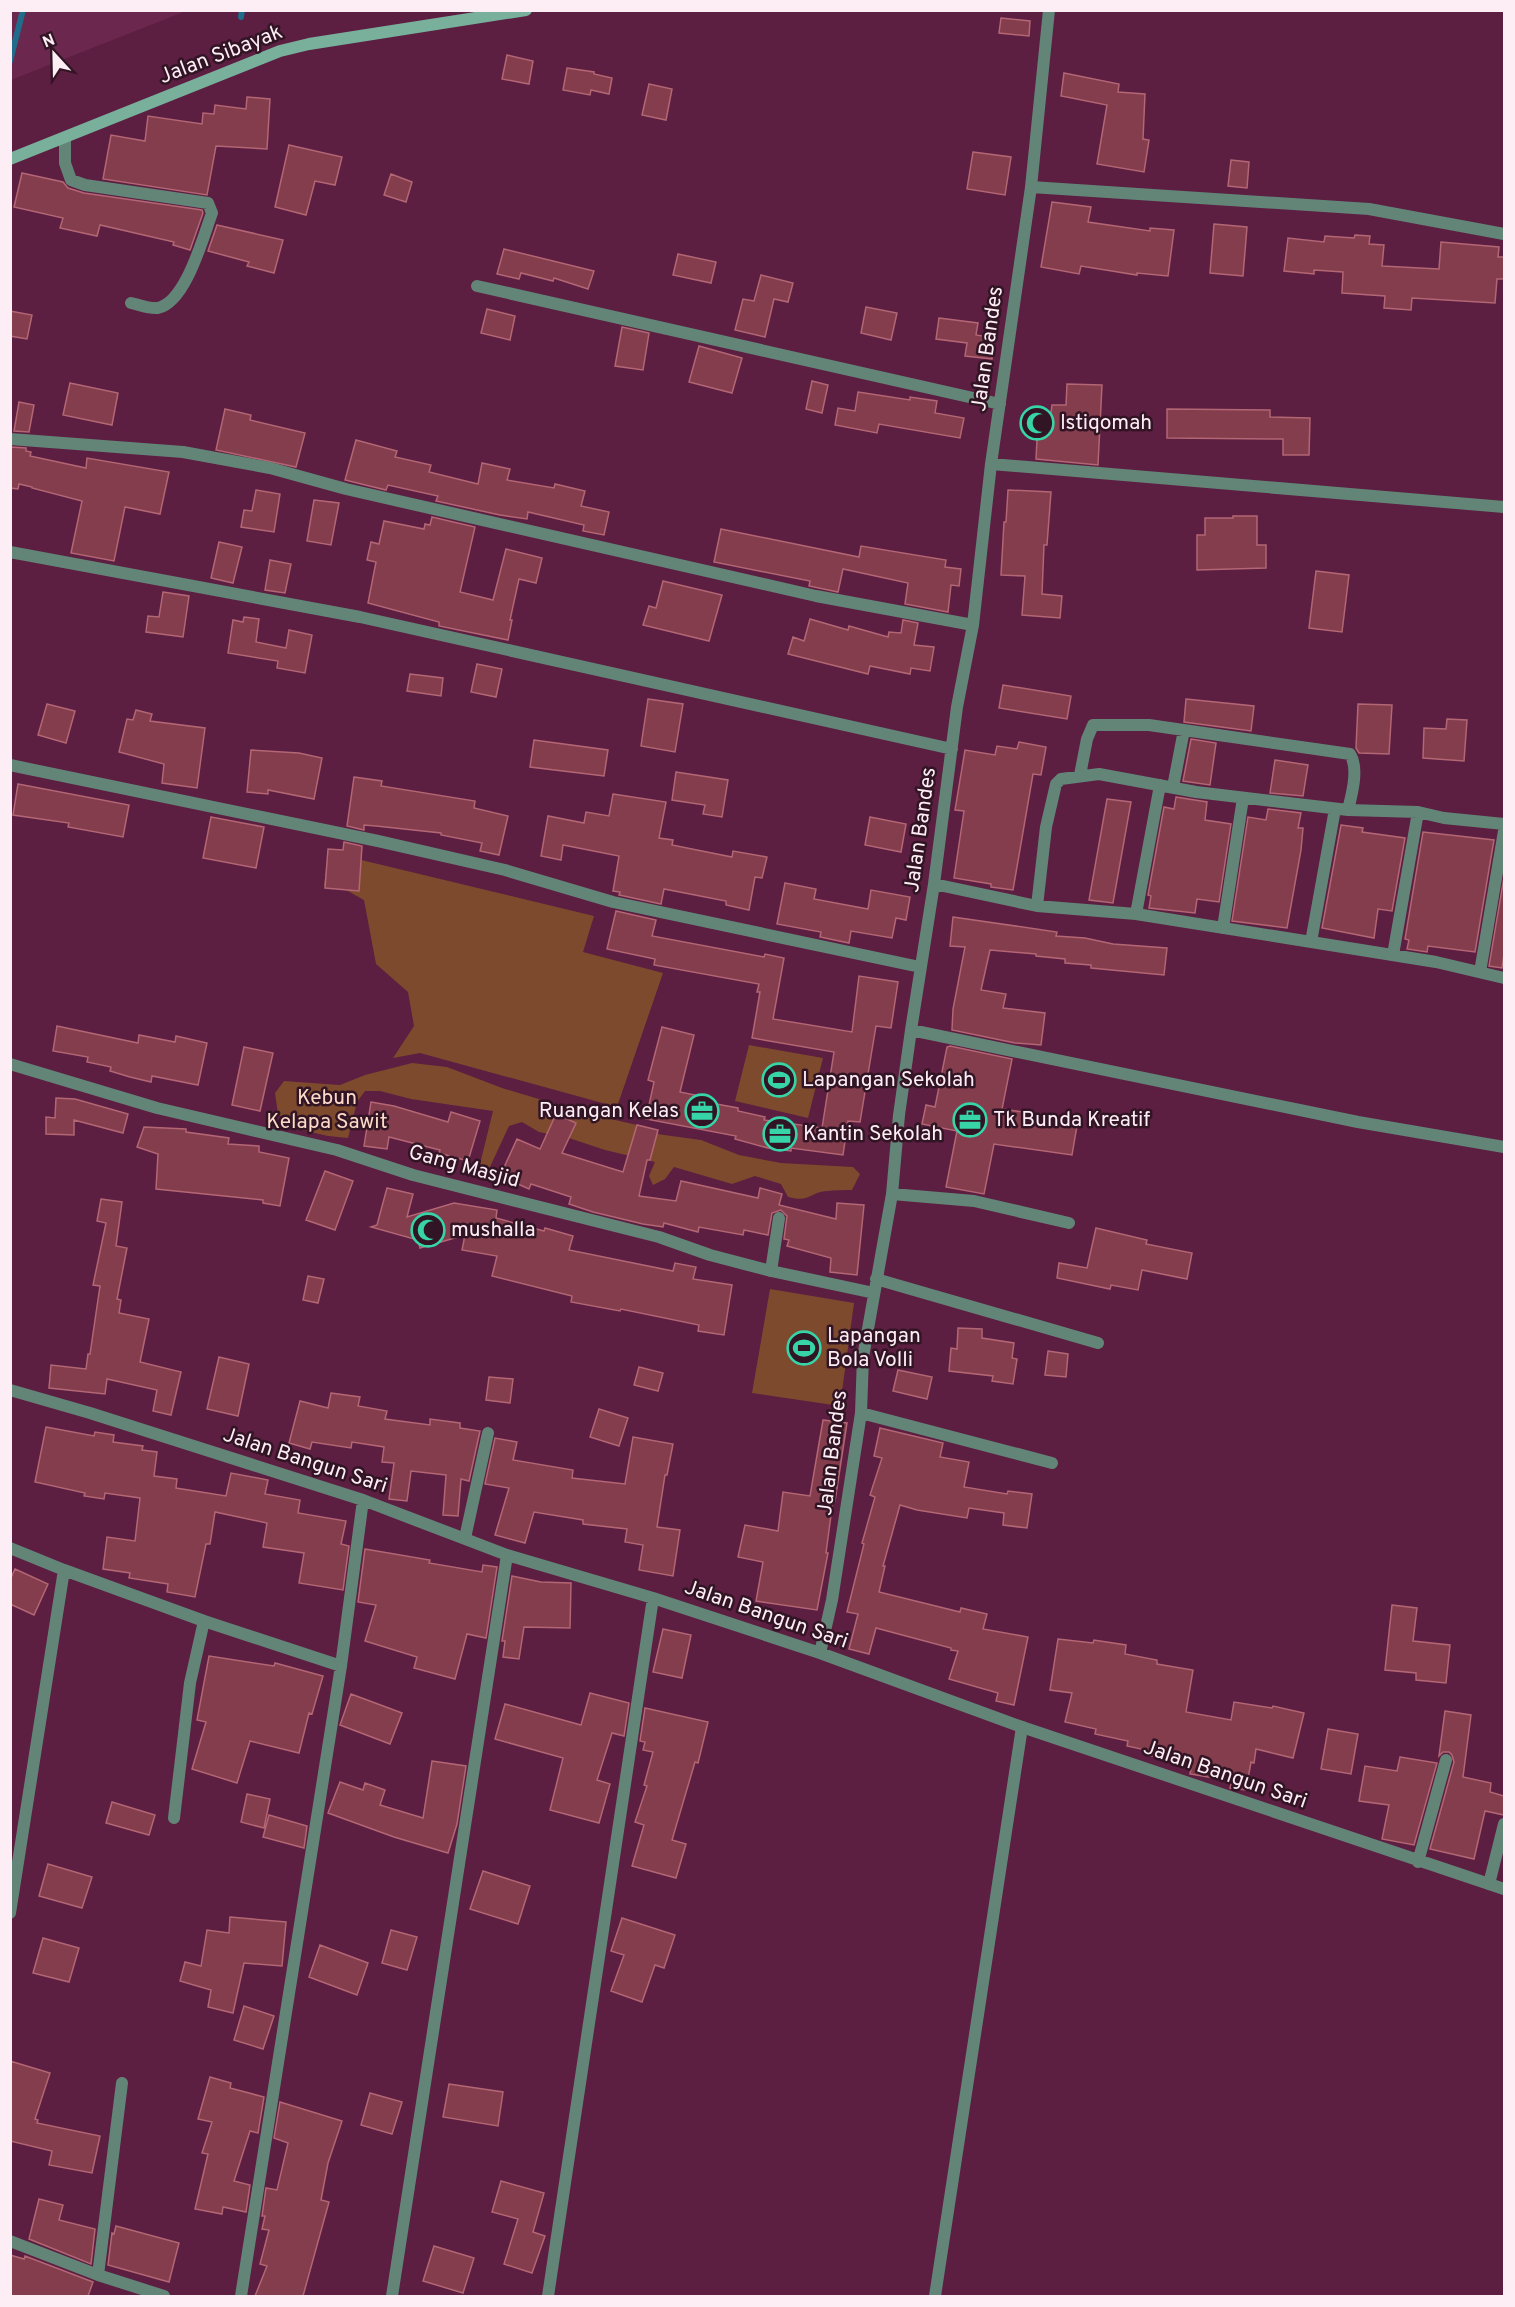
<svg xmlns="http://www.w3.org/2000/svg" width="1515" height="2307" font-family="Overpass,sans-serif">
<rect width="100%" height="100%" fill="#5c1e41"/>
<path fill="#6b274d" d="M11 10H186V11L11 80Z"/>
<path fill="#7e4a2d" d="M328 852 594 916 583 952 663 973 617 1107 420 1053 393 1058 414 1026 408 992 376 964 364 900 337 885 324 886Z
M749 1045 823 1058 808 1118 735 1101Z
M412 1063 447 1067 502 1088 589 1114 637 1125 657 1134 701 1140 739 1155 781 1163 853 1167 860 1174 852 1190C844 1190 835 1190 827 1191 810 1192 810 1203 788 1197L781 1184 755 1176 732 1184 674 1167 665 1179 653 1185 649 1176 655 1162 605 1150 569 1138 539 1132 522 1122 509 1126 489 1169 480 1164 493 1111 411 1099 380 1091H365L357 1102 348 1138 328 1136 297 1129 278 1114 275 1093 284 1081 340 1085 365 1075Z
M770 1289 854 1303 840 1406 752 1393Z"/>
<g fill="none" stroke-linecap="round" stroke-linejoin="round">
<path stroke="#206c8a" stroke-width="6" d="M241 17 242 10
M10 61 23 10"/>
</g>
<path fill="#843d4c" stroke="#b36674" stroke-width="1.5" d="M1001 18 1030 21 1029 36 999 33Z
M507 55 533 61 529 84 502 79Z
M567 68 594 72V74L612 78 609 94 591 90 590 95 563 90Z
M1064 73 1119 84 1118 92 1145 94 1143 139 1149 140 1144 172 1097 164 1107 105 1061 96Z
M649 84 672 89 666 120 642 115Z
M247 97 270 99 267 149 216 146 207 195 103 179 111 135 145 141 148 116 202 124 203 113 214 114 215 105 246 109Z
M289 145 342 157 335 185 315 181 306 215 275 207Z
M973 152 1011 157 1005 195 967 189Z
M1231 160 1249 162 1247 188 1228 186Z
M22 173 63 182 68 188 84 193 202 210 203 213 190 250 173 245 174 242 100 225 97 236 60 228 63 218 14 207Z
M391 174 412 182 406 202 384 195Z
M1052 202 1091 207 1088 222 1150 231V228L1174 230 1168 276 1137 273V275L1081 266 1079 274 1041 267Z
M1214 224 1247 227 1243 276 1210 273Z
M217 225 283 240 274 273 247 266 249 262 208 251Z
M1355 235 1370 236 1369 244 1384 245 1382 266 1439 269 1441 242 1499 247 1498 257H1504V279H1497L1495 303 1412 298 1411 310 1384 308 1385 296 1342 293 1343 272 1314 270V274L1284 271 1288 238 1324 242 1325 236 1354 238Z
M504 249 594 271 588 289 554 278 553 281 521 273 519 279 497 274Z
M678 254 716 262 711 283 673 275Z
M761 275 793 283 788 302 774 299 765 337 735 330 743 299 754 301Z
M866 307 897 313 891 340 861 333Z
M487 309 515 316 510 340 481 333Z
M10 311 32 315 27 339 10 336Z
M939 318 978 323 976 335 994 338 992 359 965 356 967 343 936 339Z
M622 327 649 333 643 370 615 366Z
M699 346 742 358 732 393 689 382Z
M812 381 828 385 822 413 806 409Z
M70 383 118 393 112 425 63 415Z
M1067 384 1102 385 1098 465 1036 459 1038 420H1050L1052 405H1066Z
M858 392 910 400V397L937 401 935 413 964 418 960 438 879 424 877 433 835 425 838 408 855 411Z
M19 402 34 405 29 432 14 431Z
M225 409 251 415 250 420 305 433 296 467 216 450Z
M1167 409 1270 410V417L1310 418 1309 455H1283V439L1167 438Z
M356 440 397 451 395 457 431 465 429 472 478 484 482 463 510 469 507 480 554 488 555 484 585 491 581 506 609 512 604 535 583 531 584 525 528 512 527 519 500 515 436 501 438 496 388 485 386 490 345 480Z
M11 447 26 448V451L31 452 30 456 86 468 87 458 169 472 160 514 125 507 114 561 71 553 82 501 32 488V487L19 484 18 489 10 488Z
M256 490 280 494 274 532 241 527 244 510 252 511Z
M1008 490 1051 492 1047 545H1044L1042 594 1062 596 1060 618 1022 615 1025 576 1001 575 1004 522H1006Z
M314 500 339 503 331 545 307 541Z
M1233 516H1257V545H1266V568L1197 570V535H1205V518H1233Z
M432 517 475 527 460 592 493 600 506 549 542 558 536 583 519 579 510 620H512L508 640 439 626V622L368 603 376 562 367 560 371 542 379 544 384 521 424 529 425 524 430 525Z
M721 529 859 557 861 546 946 560 945 567 961 569 959 586 951 585 948 612 905 604 908 583 843 569 838 592 809 586 810 581 714 562Z
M219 542 242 547 233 583 211 578Z
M270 560 291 564 285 593 265 590Z
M1316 571 1349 575 1342 632 1309 628Z
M663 581 722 595 709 641 643 625 649 606 656 608Z
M163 592 189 596 183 637 146 632 148 616 159 617Z
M244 617 259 619 256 642 286 648 289 630 312 635 305 673 277 668 278 661 228 653 233 620 243 622Z
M810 619 848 630 849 626 888 637 889 632 901 633 903 620 918 623 914 645 934 647 930 671 911 668 910 674 870 666 868 674 788 654 793 637 804 641Z
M477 664 502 669 496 697 471 692Z
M410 674 443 678 441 696 407 691Z
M1003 685 1071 696 1067 719 999 708Z
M648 699 683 704 675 752 641 746Z
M1186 699 1254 706 1251 731 1184 722Z
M47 704 75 711 66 743 38 735Z
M1358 704 1392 705 1389 754 1359 753 1356 748Z
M136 710 152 714 150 721 205 728 197 788 162 783 164 764 119 752 127 719 133 720Z
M1447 719 1467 720 1464 761 1423 758 1424 728 1446 729Z
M1191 739 1216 743 1210 785 1183 781Z
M534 740 608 750 604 776 530 767Z
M1019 742 1046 747 1041 775 1033 774 1013 890 991 887V884L954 878 964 811 955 810 965 750 995 755 997 746 1017 749Z
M251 750 299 753 322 758 314 799 268 790V794L247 792Z
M1275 760 1308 765 1303 796 1270 793Z
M676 772 728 780 722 817 703 814 705 805 672 800Z
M354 777 382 781 381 786 475 801 474 808 508 816 499 855 480 851 482 843 441 835V833L376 826 364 825V830L347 826Z
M18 784 129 805 123 837 68 827 69 823 13 815Z
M613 794 666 802 659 838 673 840 672 845 732 857 733 851 767 857 762 878 755 877 749 910 726 905V901L664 889 661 904 619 895 620 892 613 891 619 856 563 845 561 860 541 856 548 816 584 823 586 812 609 816Z
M1176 797 1207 802 1205 820 1231 824 1219 902 1197 899 1195 913 1149 908 1151 896 1148 895 1164 807 1174 809Z
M1107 799 1131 802 1113 903 1089 900Z
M1268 809 1301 813 1298 828H1303L1301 850 1287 928 1232 921 1248 817 1266 820Z
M211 817 264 827 256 868 203 858Z
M870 817 906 824 901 852 865 845Z
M1341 825 1363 828 1362 832 1405 838 1392 911 1378 909 1374 938 1322 928Z
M1423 832 1494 840 1475 952 1428 946 1427 952 1407 949 1409 940 1405 939Z
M344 842 362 846 359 891 325 888 328 849 343 850Z
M1504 877V954L1502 968 1489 966Z
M785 883 816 889 814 899 868 909 871 890 910 897 906 920 896 918 892 938 851 931 849 943 820 937 821 932 777 924Z
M616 911 656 920 652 936 764 957 765 954 784 958 773 1019 852 1032 859 976 898 982 891 1028 876 1026 860 1122 848 1121 843 1155 791 1148V1151L768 1148 735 1139 736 1136 646 1119 654 1082 648 1080 662 1027 694 1035 680 1092 695 1095 694 1100 738 1108V1111L765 1117 764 1120 822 1128 834 1052 752 1038 760 992H757L759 984 654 965 655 959 607 949Z
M953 917 1057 932 1056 936 1085 938 1113 944 1167 948 1164 975 1091 968V965L1065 963V959L1036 956V954L990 950 981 990 1006 994 1003 1008 1045 1013 1041 1045 1015 1043 952 1030 953 1009 965 947 950 946Z
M57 1026 138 1043 139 1035 175 1042 176 1036 207 1043 198 1085 152 1076 151 1082 130 1077 110 1071 111 1067 87 1062 88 1057 53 1051Z
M950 1046 1012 1059 1002 1109 1078 1120 1072 1155 994 1144 984 1194 946 1187 957 1131 922 1124 926 1105 935 1107 947 1047Z
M244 1047 273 1053 260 1111 232 1105Z
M56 1098 75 1099 128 1114 123 1133 74 1120V1135L46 1134V1117L55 1118Z
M371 1102 394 1106 448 1122 451 1112 480 1121 468 1161 439 1153 440 1150 389 1137 387 1149 364 1146Z
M556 1114 576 1123 562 1153 623 1172 637 1125 658 1130 650 1160H647L639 1196 676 1201 681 1181 758 1198 760 1188 782 1194 779 1205 836 1219 837 1203 864 1205 857 1275 830 1272 831 1258 787 1246 789 1240 784 1239 787 1216 781 1210 772 1213 768 1235 744 1230 743 1235 699 1227 698 1232 664 1223 663 1227 643 1224 593 1212 569 1204 571 1197 531 1184 529 1189 500 1176 517 1139 540 1149Z
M144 1127 186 1129V1132L229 1138 228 1144 259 1146V1152L289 1158 280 1206 263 1203V1200L156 1189 158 1154 137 1147Z
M325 1171 353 1181 335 1230 306 1220Z
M387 1188 413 1194 407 1217 454 1203 497 1210 496 1218 544 1231 545 1228 573 1236 569 1250 673 1271 675 1263 696 1267 693 1279 732 1285 724 1335 698 1331 699 1325 621 1309 620 1311 571 1302 572 1296 492 1276 497 1256 462 1250 465 1235 420 1248 418 1240 371 1227 377 1225Z
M101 1199 122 1202 116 1246 127 1248 117 1299 121 1300 119 1313 149 1319 140 1362 181 1372 171 1415 153 1411 157 1390 107 1379 105 1394 49 1388 51 1365 86 1369 88 1354H90L100 1286 93 1285 106 1223 97 1221Z
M1096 1228 1147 1240 1146 1244 1192 1253 1187 1279 1142 1270 1138 1290 1111 1285 1110 1289 1057 1278 1059 1263 1087 1268Z
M308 1276 324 1279 318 1303 303 1300Z
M958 1328 982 1329V1338L1014 1343 1012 1358 1017 1359 1013 1384 992 1381 993 1376 949 1371 951 1348 957 1349Z
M1048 1351 1068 1354 1066 1377 1045 1375Z
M219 1357 249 1364 238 1416 207 1409Z
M639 1367 663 1373 658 1391 634 1385Z
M898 1370 932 1377 927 1399 893 1391Z
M489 1377 513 1379 510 1403 486 1400Z
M331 1393 360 1397 358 1406 387 1411 385 1419 430 1425V1419L460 1423V1428L480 1431 469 1481 461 1479 458 1516 443 1515 446 1475 411 1471 407 1501 389 1499 394 1463 382 1462 384 1447 352 1442 351 1448 312 1442 310 1449 289 1443 300 1401 328 1408Z
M599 1409 628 1418 619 1446 590 1437Z
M823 1420 847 1423 835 1501 833 1500 826 1553H828L817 1610 756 1601 763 1562 738 1557 745 1525 778 1531 783 1492 810 1496Z
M46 1427 94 1436 95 1432 114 1435 113 1442 143 1446 142 1450 157 1452 154 1476 177 1479 176 1488 226 1496 231 1473 268 1480 265 1494 300 1500 298 1513 346 1521 341 1544 349 1546 343 1590 299 1583 304 1553 263 1547 267 1523 215 1512 210 1544H206L195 1597 167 1592 168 1584 129 1578 130 1573 103 1569 107 1537 135 1541 140 1498 105 1493 104 1499 84 1496 85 1493 35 1482Z
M880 1428 943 1443 940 1457 969 1462 964 1487 1007 1494 1008 1491 1032 1494 1027 1528 1003 1525 1004 1513 969 1508 967 1518 917 1510 900 1505 883 1566H885L879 1592 960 1612 961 1608 987 1614 983 1629 1028 1637 1014 1705 996 1701 998 1693 949 1679 958 1651 951 1650V1648L876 1628 869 1654 849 1649 858 1614 847 1612 864 1544 862 1543 875 1497 870 1495 882 1458 874 1456Z
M633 1437 673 1444 667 1475H665L657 1527 680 1530 673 1576 639 1570 643 1545 625 1542 627 1529 583 1524V1520L534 1512 525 1543 495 1535 509 1488 485 1484 495 1438 517 1442 513 1460 573 1470 572 1478 625 1484Z
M365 1549 430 1560 429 1563 482 1572 483 1565 497 1567 486 1638 467 1634 455 1679 414 1668 417 1657 365 1641 376 1605 358 1602Z
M15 1569 48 1584 34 1615 10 1604V1580Z
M512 1576 541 1582 571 1583 570 1628 524 1627 519 1659 503 1657 505 1641H502Z
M1392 1605 1417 1608 1413 1641 1450 1645 1446 1683 1416 1680V1673L1385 1670Z
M663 1629 691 1635 682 1678 653 1672Z
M1058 1639 1093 1643 1094 1640 1126 1645 1125 1654 1157 1660V1664L1193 1670 1186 1712 1231 1720 1234 1702 1272 1708 1273 1706 1304 1713 1293 1758 1256 1749 1254 1763 1251 1762 1246 1790 1230 1788 1232 1781 1190 1774 1192 1764 1146 1755V1750L1127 1746 1128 1741 1095 1734 1096 1729 1065 1722 1072 1693 1050 1690Z
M209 1656 274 1666 275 1663 323 1676 312 1714 309 1713 299 1753 250 1741 237 1783 192 1769 206 1722 197 1720Z
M590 1693 629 1703 624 1736 612 1733 597 1780 610 1784 599 1823 550 1810 563 1758 495 1739 505 1704 581 1725Z
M351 1694 402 1713 390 1744 340 1725Z
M645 1708 708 1722 698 1763 695 1762 672 1840 686 1844 676 1878 632 1866 644 1825 635 1822 647 1786 644 1785 653 1752 643 1750 645 1742 640 1741Z
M1445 1711 1471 1715 1463 1777 1491 1783 1490 1792 1504 1796V1815L1485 1811 1474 1859 1430 1849 1454 1762 1452 1755 1449 1752H1443L1439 1756Z
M1328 1729 1358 1734 1351 1774 1321 1769Z
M1400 1757 1437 1763 1414 1845 1382 1839 1389 1805 1359 1801 1365 1766 1397 1771Z
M432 1761 466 1766 457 1824 448 1853 394 1837 328 1813 340 1782 363 1790 365 1783 385 1790 380 1805 423 1818Z
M247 1794 270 1799 264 1828 241 1822Z
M112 1802 155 1815 149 1835 106 1823Z
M269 1815 307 1826 304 1848 263 1837Z
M48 1864 92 1877 82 1908 39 1896Z
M483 1871 530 1886 518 1924 470 1909Z
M230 1917 286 1922 282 1966 244 1963 233 2013 208 2007 211 1990 180 1981 185 1962 201 1966 207 1930 229 1933Z
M622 1918 675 1935 664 1968 655 1965 642 2002 611 1991 624 1955 611 1951Z
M391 1930 417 1937 407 1970 382 1963Z
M43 1938 79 1948 69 1982 33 1973Z
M320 1945 368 1963 357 1995 309 1977Z
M244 2006 274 2016 263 2049 234 2040Z
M10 2061 50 2073 35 2119 38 2120 37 2123 100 2136 92 2173 49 2165 52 2151 10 2141Z
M210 2077 231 2083 230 2088 264 2097 258 2133 250 2131 234 2181 250 2185 246 2212 223 2207 222 2214 195 2209 208 2154 202 2153 212 2122 198 2119Z
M449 2084 503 2092 498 2126 443 2117Z
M370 2093 402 2102 392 2134 361 2125Z
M280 2102 342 2121 328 2163 321 2200 329 2202 303 2296H255L267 2266 260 2264 269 2230 262 2229 265 2216H262L266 2188 277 2190 288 2143 274 2138Z
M501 2181 544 2193 533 2232 545 2236 532 2273 504 2264 518 2219 492 2212Z
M39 2199 63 2205 59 2220 95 2229 91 2264 29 2239Z
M116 2226 179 2243 169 2282 108 2265 112 2233 114 2234Z
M434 2246 474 2258 463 2293 423 2281Z
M10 2255 24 2259 25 2256 93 2282 88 2296H10Z"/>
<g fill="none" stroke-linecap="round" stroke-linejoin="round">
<path stroke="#628578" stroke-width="12" d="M771 1271 779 1218
M465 1538 488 1433
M174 1818 190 1683 204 1621
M1489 1884 1504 1824
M935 2296 1022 1727"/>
<path stroke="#628578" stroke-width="12" d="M65 138V163L71 180 85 185 208 203 212 213C203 237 186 302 158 308 149 309 140 305 131 303
M1031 187 1369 209 1504 234
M477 286 1000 404
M10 439 183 452 270 468 346 489 816 596 973 625
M991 464 1504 507
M10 552 360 617 952 749
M10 765 378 841 505 870 613 902 920 967
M1080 775 1087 739 1093 725H1149L1350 754C1359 768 1352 794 1348 810
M1173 787 1184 730
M934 884 1037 906 1136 914 1436 962 1504 978
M1037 906 1046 827 1056 784 1061 779 1099 774 1196 792 1348 810 1418 812 1444 818 1504 824
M1136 914 1160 785
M1223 928 1243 798
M1311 942 1335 809
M1393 955 1418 812
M1480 972 1504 831
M911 1030 1358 1122 1504 1147
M10 1064 157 1108 337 1150 413 1175 659 1237 710 1255 771 1271 874 1293
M892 1194 974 1201 1069 1223
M876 1279 1098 1343
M10 1390 90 1413 363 1500 507 1555 653 1598 820 1653 1022 1727 1504 1889
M861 1413 1052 1463
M10 1548 64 1570 10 1913
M64 1570 204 1621 341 1666
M820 1653 832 1600 861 1413 863 1357 892 1194 899 1115 911 1030 934 884 957 707 973 625 991 464 1031 187 1049 10
M1418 1862 1446 1760
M10 2241 98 2275 164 2296
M98 2275 122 2083
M241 2296 341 1666 363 1500
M392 2296 507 1555
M548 2296 653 1598"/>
<path stroke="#78b09b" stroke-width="12" d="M10 159 280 51 309 44 526 10"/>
</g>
<defs>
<g id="mosque-ring" transform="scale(1.725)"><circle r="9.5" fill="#311524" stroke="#36d4a7" stroke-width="1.5"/><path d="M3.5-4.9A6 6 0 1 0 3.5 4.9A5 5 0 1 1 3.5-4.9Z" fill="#36d4a7"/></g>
<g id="stadium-ring" transform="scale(1.725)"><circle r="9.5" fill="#311524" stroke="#36d4a7" stroke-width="1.5"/><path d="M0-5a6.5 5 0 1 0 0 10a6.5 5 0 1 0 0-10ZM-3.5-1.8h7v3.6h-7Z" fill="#36d4a7"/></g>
<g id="office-ring" transform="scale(1.725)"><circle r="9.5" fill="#311524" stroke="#36d4a7" stroke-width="1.5"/><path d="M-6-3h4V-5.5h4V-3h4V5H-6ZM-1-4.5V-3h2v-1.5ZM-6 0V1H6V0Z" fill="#36d4a7"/></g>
</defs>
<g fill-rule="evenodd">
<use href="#mosque-ring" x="1037" y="423"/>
<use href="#stadium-ring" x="779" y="1080"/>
<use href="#office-ring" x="702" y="1111"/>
<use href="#office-ring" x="970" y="1120"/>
<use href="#office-ring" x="780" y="1134"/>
<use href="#mosque-ring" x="428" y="1230"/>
<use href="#stadium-ring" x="804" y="1348"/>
</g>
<g text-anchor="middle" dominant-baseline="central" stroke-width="5" stroke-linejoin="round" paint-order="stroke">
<g font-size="21" fill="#fdedf4" stroke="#311524">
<text transform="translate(221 55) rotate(-21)">Jalan Sibayak</text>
<text transform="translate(988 349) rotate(-82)">Jalan Bandes</text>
<text transform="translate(921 830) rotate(-82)">Jalan Bandes</text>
<text transform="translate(464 1167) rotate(15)">Gang Masjid</text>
<text transform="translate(833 1453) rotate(-83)">Jalan Bandes</text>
<text transform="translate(305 1461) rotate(18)">Jalan Bangun Sari</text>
<text transform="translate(766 1615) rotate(19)">Jalan Bangun Sari</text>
<text transform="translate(1225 1775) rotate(19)">Jalan Bangun Sari</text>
</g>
<g font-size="21" fill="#fdedf4" stroke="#311524" text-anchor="start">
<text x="1060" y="423">Istiqomah</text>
<text x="802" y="1080">Lapangan Sekolah</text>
<text x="679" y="1111" text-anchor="end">Ruangan Kelas</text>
<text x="993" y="1120">Tk Bunda Kreatif</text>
<text x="803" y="1134">Kantin Sekolah</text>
<text x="451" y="1230">mushalla</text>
<text x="827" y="1336">Lapangan<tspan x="827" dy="24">Bola Volli</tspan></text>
</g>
<g font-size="21" fill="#fddac8" stroke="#311524">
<text x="327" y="1098">Kebun<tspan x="327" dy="24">Kelapa Sawit</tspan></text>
</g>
</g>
<rect width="1515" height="2307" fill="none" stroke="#fdedf4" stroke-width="24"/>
<g transform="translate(54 54) rotate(338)" stroke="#311524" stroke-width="4.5" paint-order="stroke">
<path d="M0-4.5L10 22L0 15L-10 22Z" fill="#fdedf4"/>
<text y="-9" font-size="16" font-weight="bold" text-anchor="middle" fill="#fdedf4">N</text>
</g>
</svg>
